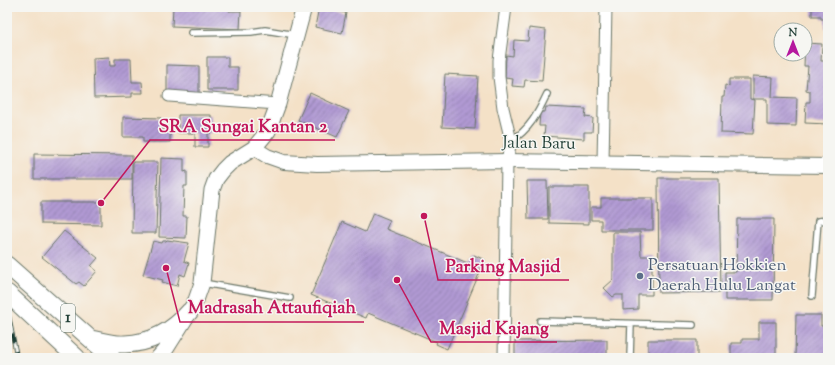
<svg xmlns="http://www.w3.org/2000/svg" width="835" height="365" font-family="'Sorts Mill Goudy',serif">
<defs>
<pattern id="building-hatch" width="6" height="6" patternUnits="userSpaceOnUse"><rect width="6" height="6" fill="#b099d3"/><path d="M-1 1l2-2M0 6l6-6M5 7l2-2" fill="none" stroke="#8f7eac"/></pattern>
</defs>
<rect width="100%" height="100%" fill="#f6f6f2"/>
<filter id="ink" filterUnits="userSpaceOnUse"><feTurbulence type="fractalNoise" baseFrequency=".025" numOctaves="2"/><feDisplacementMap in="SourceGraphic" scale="8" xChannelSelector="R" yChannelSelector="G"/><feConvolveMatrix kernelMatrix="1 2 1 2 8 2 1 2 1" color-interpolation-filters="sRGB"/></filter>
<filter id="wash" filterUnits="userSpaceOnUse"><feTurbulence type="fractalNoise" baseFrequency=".012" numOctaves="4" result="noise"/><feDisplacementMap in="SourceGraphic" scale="16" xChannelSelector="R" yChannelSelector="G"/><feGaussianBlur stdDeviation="0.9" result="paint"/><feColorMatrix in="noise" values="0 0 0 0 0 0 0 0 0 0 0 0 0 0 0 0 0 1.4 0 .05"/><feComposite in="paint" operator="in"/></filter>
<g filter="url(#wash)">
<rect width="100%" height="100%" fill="#f4e1c7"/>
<g id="blocks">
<path fill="url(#building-hatch)" d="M173 7H229V11H241L240 29 172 26Z
M319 7 346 13 342 33 315 27Z
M812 7H828V28H825V19H821V16H812Z
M529 28 546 30 542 81 525 80 524 87 512 86 513 79 505 78 506 55 513 56 514 40 528 41Z
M805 43 822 44 821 61H828V124L805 123 806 102H810V91L806 90 808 66H804Z
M109 57 110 66H115V59H131L132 82H142L143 93H132V97L94 98 93 58Z
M207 57H228V67H238V90H207Z
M167 65 199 66V95H167Z
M445 74 478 76 475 129 442 127Z
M753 76 773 77 772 97 797 98 796 126 767 125V99H753Z
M729 79H750V99L755 100 753 134 721 133 722 97H724L725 85 729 86Z
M310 93 349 111 337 137 298 120Z
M546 107 586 109 585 117 593 118 592 132H584V139L544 136 545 126H539L540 112H545Z
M178 115H211V133H208V147H195V133H178Z
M123 117 161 118V129H170V142H143V137H123Z
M34 154 132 155V179H34Z
M161 158 184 159V172L187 171V186H184L183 216H187L186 238 159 237Z
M133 162H158L156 233H132Z
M658 178H719L721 292 659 293Z
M527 181H547L548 219H528Z
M549 187H589V224L549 223Z
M601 198H653V230H601V220H591V207H601Z
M41 202H101V225L41 224Z
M373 213 390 220 386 229 470 264 474 255 485 260 447 349 436 344 437 342 368 313 366 318 311 295 342 222 365 232Z
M737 219H774L773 300H725V272H736Z
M64 231 98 258 91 266 97 271 84 286 79 282 76 284 42 257Z
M613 232H640L641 256H652V295H638V309L623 310V295H616L613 297 604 288 613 280Z
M167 240 189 243 184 261 189 263 185 276 180 274 177 286 162 282 163 280 143 275 153 241 162 243 163 241H166Z
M796 315H821V326H828V358H795Z
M759 322H776V355H767V358H731V343H742V339H759Z
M607 340V358H515V341Z
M648 340H697V358H648Z"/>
</g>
</g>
<g filter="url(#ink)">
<use href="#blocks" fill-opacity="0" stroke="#6a7667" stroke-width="1"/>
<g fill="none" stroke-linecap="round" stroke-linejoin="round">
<g stroke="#6a7667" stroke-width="8">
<path id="service" d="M191 33 251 32 265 30 296 35
M511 141C530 129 538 113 547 94
M203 283 290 298
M812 296 818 221 828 220
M540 321 693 325
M630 358 631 324"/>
</g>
<g stroke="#6a7667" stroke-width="13">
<path id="minor" d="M169 96 278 104
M603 162 606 7
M504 358 507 161 511 141 503 108 499 77V60L506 7"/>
</g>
<g stroke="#6a7667" stroke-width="16">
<path id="tertiary" d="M254 148 267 156 284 162 317 164 507 161 828 166"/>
</g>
<g stroke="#6a7667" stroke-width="17">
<path id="secondary" d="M158 358 166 349 190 311 196 300 202 283 212 190 216 179 223 170 230 163 254 148 268 131 278 104 304 7"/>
</g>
<g stroke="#6a7667" stroke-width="19">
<path id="primary" d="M7 265 112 358
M7 293 77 358
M91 339C102 341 114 345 125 344 152 343 173 331 190 311"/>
</g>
<use href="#service" stroke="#fff" stroke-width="5.5"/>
<use href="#minor" stroke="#fff" stroke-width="11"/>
<use href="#tertiary" stroke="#fff" stroke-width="14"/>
<use href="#secondary" stroke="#fff" stroke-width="15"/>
<use href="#primary" stroke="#fff" stroke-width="17"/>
<g stroke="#1f3d34" stroke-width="4.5">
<path id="rail" d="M7 307 17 358"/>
</g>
<use href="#rail" stroke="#f6f6f2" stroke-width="3" stroke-dasharray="9" stroke-linecap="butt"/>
</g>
</g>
<circle fill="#5c6f8a" stroke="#f6f6f2" stroke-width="1.5" cx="640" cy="276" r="4"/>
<g text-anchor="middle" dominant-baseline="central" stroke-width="3" stroke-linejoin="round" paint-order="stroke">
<rect fill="#f6f6f2" stroke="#60746d" stroke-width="1" x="61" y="304" width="14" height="28" rx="3"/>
<g font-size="16" font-weight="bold" fill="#1f3d34">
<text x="68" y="318">1</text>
</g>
<g font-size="17" fill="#1f3d34" stroke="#f6f6f2">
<text transform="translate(539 144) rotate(1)">Jalan Baru</text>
</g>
<g font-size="17" fill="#4e5e75" stroke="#f6f6f2" text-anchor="start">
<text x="648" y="266">Persatuan Hokkien<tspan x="648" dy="20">Daerah Hulu Langat</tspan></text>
</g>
</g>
<path fill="none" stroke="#c2185b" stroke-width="1.5" d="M101 203L150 140H335M424 216L438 280H569M166 268L180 322H364M397 280L431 342H557"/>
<g fill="#c2185b" stroke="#f6f6f2" stroke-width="1.5">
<circle cx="101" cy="203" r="4"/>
<circle cx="424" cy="216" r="4"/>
<circle cx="166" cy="268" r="4"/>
<circle cx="397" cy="280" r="4"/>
</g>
<g font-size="18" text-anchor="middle" font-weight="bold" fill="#c2185b" stroke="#f6f6f2" stroke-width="3" stroke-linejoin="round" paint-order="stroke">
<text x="243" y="132">SRA Sungai Kantan 2</text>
<text x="503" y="272">Parking Masjid</text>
<text x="272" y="313">Madrasah Attaufiqiah</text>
<text x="494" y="334">Masjid Kajang</text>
</g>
<rect width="835" height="365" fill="none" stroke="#f6f6f2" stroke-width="24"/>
<g transform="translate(793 42)"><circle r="19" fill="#f6f6f2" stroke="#a0aca6"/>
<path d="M0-3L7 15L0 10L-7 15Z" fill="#b5179e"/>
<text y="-6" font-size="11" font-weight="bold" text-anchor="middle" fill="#1f3d34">N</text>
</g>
</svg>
